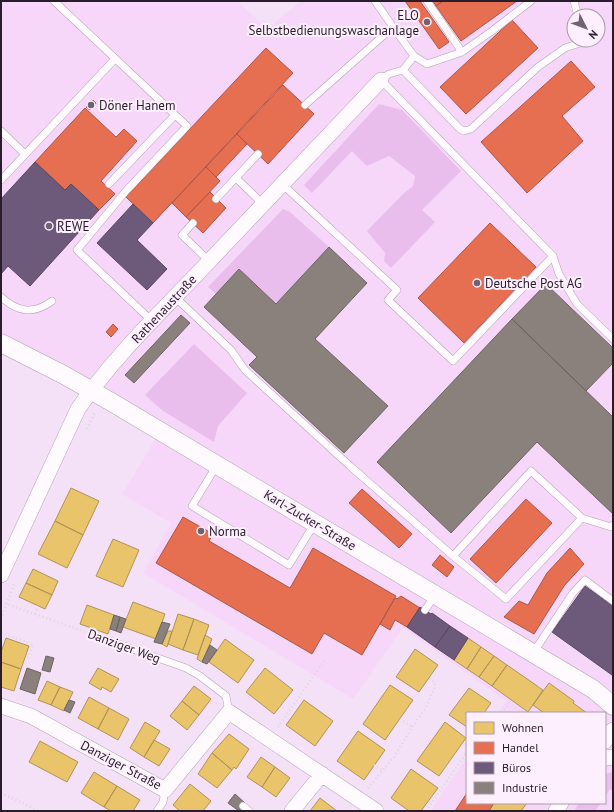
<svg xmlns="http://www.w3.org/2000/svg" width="614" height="812" font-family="'PT Sans',sans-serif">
<rect width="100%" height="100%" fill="#f5e1f7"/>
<path fill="#f7d7f9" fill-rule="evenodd" d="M1 1H237L267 29 301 1H613V811H430L467 757V803H605V713H498L506 701 403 628 353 699 143 573 171 523 122 494 163 427 1 339ZM574 16H598V40H574Z"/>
<path fill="#e9beed" d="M379 104 402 110 461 171 422 210 435 222 391 268 384 261 385 253 367 231 402 195 413 186 415 176 389 156 367 166 352 151 312 193 304 185Z
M283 209 290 212 329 247 276 304 239 270 216 294 208 287Z
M194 344 247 393 218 426 214 442 163 411 145 395Z
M613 772V791L610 789 605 797V774Z
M579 803H601L595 811H574Z"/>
<path fill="#e9c46a" stroke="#b09257" d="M71 488 99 501 83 535 55 521Z
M55 521 83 535 67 568 38 554Z
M113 539 139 550 123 587 96 576Z
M33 569 58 581 52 595 26 583Z
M26 583 52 595 45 609 19 597Z
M133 602 165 614 156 639 123 627Z
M87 605 114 615 108 634 80 624Z
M178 614 194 619 183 650 168 644Z
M194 619 209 625 198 655 183 650Z
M168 631H172L167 647 162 644Z
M205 635 212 639 202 662 197 659Z
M6 638 29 646 21 669 1 662V652Z
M468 638 481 647 467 669 454 660Z
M225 639 254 660 238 683 209 662Z
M481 647 494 656 479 677 467 669Z
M415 649 438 665 419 692 396 677Z
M494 656 507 665 492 686 479 677Z
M1 662 21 669 14 691 1 687Z
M507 665 543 690 528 712 492 686Z
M98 668 119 679 111 692 102 687 101 690 89 683Z
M265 668 293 690 274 714 246 692Z
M47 681 60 687 51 705 38 700Z
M549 683 574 701 573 703 587 713H544L533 705Z
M390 685 413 700 385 740 363 724Z
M194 686 211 699 199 715 182 701Z
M60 687 73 692 64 711 51 705Z
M469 688 491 703 484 713H467V727L449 715Z
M89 697 109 708 98 729 78 718Z
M304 700 333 721 315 746 286 725Z
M182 701 199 715 187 730 170 716Z
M109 708 129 719 118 740 98 729Z
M145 722 160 731 144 757 130 748Z
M445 722 466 738 439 776 417 761Z
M358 731 385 750 364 780 337 761Z
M229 734 249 749 236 769 234 767 232 770 212 753Z
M154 740 170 749 159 766 144 757Z
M40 741 78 762 67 782 29 762Z
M212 753 232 770 217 788 198 774Z
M261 757 275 767 262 787 247 777Z
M275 767 290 778 276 797 262 787Z
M411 769 438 788 421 811H409L391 798Z
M94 772 117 786 104 807 81 793Z
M190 784 211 801 203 811H180L173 805Z
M117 786 140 800 133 811H111L104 807Z
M320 798 337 811H310Z
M494 803H527L521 811H488Z"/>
<path fill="#e76f51" stroke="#ae5646" d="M405 1H420L449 42 439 49Z
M433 1H443L436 6Z
M443 1H517L461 41 436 6Z
M512 20 538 48 466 114 440 87Z
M266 48 293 73 153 223 126 197Z
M571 61 595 87 562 116 583 141 527 193 481 142Z
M283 85 314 114 268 164 237 134Z
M93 100 96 103 90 110 86 107Z
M85 108 116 137 124 129 137 141 101 181 115 194 99 210 71 184 65 190 35 162Z
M237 134 247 144 216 177 206 167Z
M206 167 220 181 186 217 172 203Z
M210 192 226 208 203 233 186 217Z
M490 223 536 267 464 343 418 298Z
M113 324 118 329 111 337 106 332Z
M362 489 412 534 399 548 349 503Z
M526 499 552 523 496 583 470 559Z
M183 517 213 534 209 541 290 588 313 548 396 596 362 655 324 633 312 654 156 563Z
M570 548 584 564 564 586 534 634 504 617 519 601 528 605 547 573Z
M440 555 454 567 447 577 432 565Z
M401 596 420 608 407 627 395 620 390 630 380 624 395 598 397 599Z
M467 793V803H494L489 811H455Z"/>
<path fill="#6d597a" stroke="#594762" d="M35 162 65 190 71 184 99 210 30 286 8 266 1 274V199Z
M133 204 153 223 137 240 167 269 147 290 97 243Z
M585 586 613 606V674L612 675 552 632Z
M420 607 431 614 432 613 450 626 435 647 407 627Z
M450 626 468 638 454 660 435 647Z"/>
<path fill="#8a817c" stroke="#6d6364" d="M329 247 367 283 315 339 388 406 344 453 249 365 257 357 204 307 239 269 276 304Z
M546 284 613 348V363L586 391 512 319Z
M181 315 190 323 134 383 125 375Z
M512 319 613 417V511L612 513 537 442 451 533 377 462Z
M114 615 120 617 116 631 110 629Z
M120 617 126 619 121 633 116 631Z
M162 622 170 624 162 644 154 642Z
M210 645 217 650 207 664 202 662Z
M46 656 54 658 50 672 42 670Z
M27 668 41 673 35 694 20 689Z
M69 700 75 702 70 713 64 710Z
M235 794 245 803 239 811 228 803Z"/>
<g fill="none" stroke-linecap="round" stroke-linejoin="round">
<g stroke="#b2a3b3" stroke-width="8">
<path id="service" d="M54 1 187 126 126 191 77 250 152 321
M375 1 393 27
M427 1 462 52
M574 1 578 16
M414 56 403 70 389 74 381 80 553 256 559 274 577 304 613 339
M403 70 460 129 464 131 471 129 538 67 565 48 580 43 582 40
M305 105 393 27 414 56 427 64 462 52 492 31 531 1
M1 131 25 154
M236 178 263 204
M1 180 115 59
M109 184 175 115
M282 184 397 290 388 300 453 361 553 256
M216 199 258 154
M193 223 182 235 209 261
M1 297C18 312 33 315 52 301
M175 297 231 350 245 370 350 466 453 556 531 471 582 518
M217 465 192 506 289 565 315 523
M453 556 506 599 582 518 611 527 613 525
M425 610 435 595
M96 636 186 668 200 676 226 696 229 712
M533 653 573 593 585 580 613 601
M243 806 249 811
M157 811 163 802 165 790"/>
</g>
<g stroke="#b2a3b3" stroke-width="16">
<path id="minor" d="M1 575 78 409C112 359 156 317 198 273 259 209 320 145 381 80
M1 706 31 716 165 790 229 712 376 811
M605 741 613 730
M605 758 613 757
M292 811 322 774
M556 811 561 803"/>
</g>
<g stroke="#b2a3b3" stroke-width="19">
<path id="tertiary" d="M1 343 64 375 113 403 593 689 613 706"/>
</g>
<path stroke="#dcd7dd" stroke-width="2.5" stroke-dasharray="1 3" stroke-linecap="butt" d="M87 429 95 412
M1 602 88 633
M35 614 38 606
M1 619 14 584
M1 633 33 644 29 657 25 658
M539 687 546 678
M502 713 509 703 521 712 524 709
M400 719 412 727
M278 727 326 658
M374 765 383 771
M368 788 394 757 412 727 425 709 434 690 435 683 429 678
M1 793 39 811
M426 811 467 752"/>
<use href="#service" stroke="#fefafe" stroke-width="7"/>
<use href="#minor" stroke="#fefafe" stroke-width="15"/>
<use href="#tertiary" stroke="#fefafe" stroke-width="18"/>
</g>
<g fill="#716272" stroke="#fdeffe" stroke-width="1.5">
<circle cx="427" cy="22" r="4"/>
<circle cx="91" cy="105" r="4"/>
<circle cx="49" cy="226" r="4"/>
<circle cx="477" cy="283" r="4"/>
<circle cx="201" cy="531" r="4"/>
</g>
<g text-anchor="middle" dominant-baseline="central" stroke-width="4" stroke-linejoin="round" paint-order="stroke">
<g font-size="13" fill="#2a1d2b" stroke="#fdeffe" text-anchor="start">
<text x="419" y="15" text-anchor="end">ELO<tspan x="419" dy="15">Selbstbedienungswaschanlage</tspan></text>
<text x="99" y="105">Döner Hanem</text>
<text x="57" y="226">REWE</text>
<text x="485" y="283">Deutsche Post AG</text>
<text x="209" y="531">Norma</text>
</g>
<g font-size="13" fill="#2a1d2b" stroke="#fdeffe">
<text transform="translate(164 309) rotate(-47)">Rathenaustraße</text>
<text transform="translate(310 520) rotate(31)">Karl-Zucker-Straße</text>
<text transform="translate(124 646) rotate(20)">Danziger Weg</text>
<text transform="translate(121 765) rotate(28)">Danziger Straße</text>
</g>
</g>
<rect width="614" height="812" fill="none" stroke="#2a1d2b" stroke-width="4"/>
<rect x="466" y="712" width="140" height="92" fill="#fdeffe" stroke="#a99baa"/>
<rect x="474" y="722" width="20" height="12" fill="#e9c46a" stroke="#a99baa"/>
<text x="502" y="732" font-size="12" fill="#2a1d2b">Wohnen</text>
<rect x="474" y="742" width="20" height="12" fill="#e76f51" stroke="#a99baa"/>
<text x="502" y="752" font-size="12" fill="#2a1d2b">Handel</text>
<rect x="474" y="762" width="20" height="12" fill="#6d597a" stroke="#a99baa"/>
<text x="502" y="772" font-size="12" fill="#2a1d2b">Büros</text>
<rect x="474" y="782" width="20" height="12" fill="#8a817c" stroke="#a99baa"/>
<text x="502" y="792" font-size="12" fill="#2a1d2b">Industrie</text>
<g transform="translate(586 28) rotate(132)"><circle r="19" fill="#fdeffe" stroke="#a99baa"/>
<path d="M0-3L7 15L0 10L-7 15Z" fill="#716272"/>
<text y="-6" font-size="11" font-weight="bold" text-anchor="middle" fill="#2a1d2b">N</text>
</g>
</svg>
